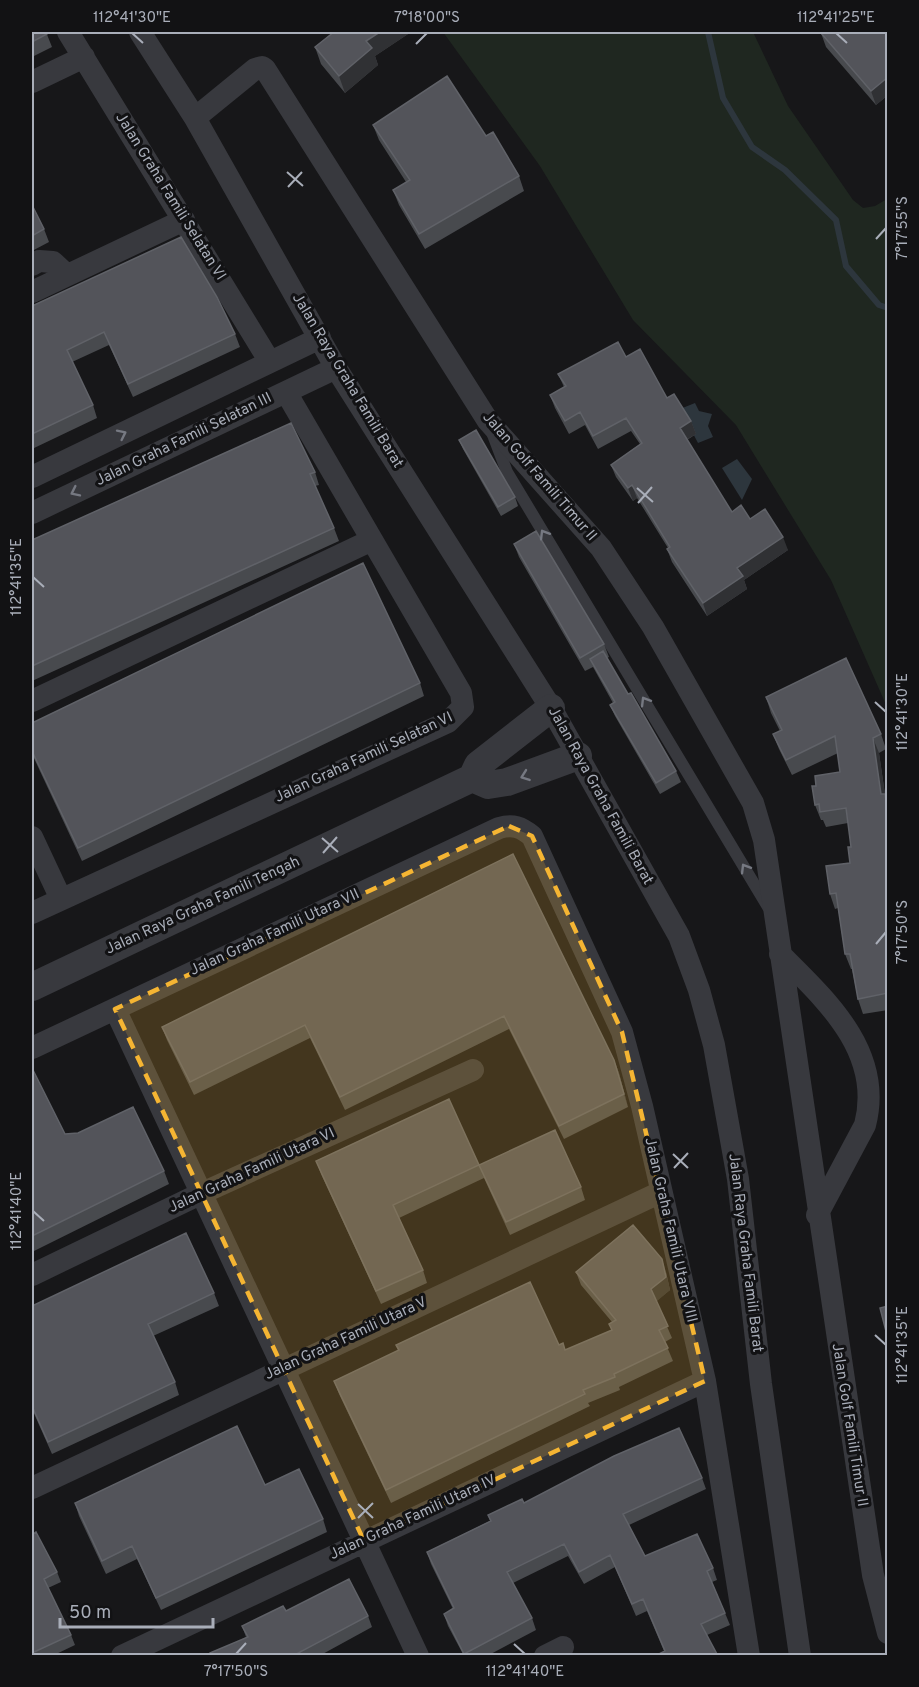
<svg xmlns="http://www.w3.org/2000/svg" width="919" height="1687" font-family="Overpass,sans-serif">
<rect width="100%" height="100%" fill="#171719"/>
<path fill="#1f2720" d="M443 32H753L788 106 853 200 863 208 875 206 887 199V707L831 580 736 425 633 320 540 166Z"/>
<path fill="#2d363d" d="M695 403 699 411 712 414 708 426 713 437 698 443 680 409Z
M737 459 752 479 742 500 722 468Z"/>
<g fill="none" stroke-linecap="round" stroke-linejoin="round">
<path stroke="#2d363d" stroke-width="6" d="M708 32 723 98 752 147 785 170 836 220 846 266 879 305 888 308"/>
<path stroke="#38393e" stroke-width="12" d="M493 435 507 472 768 907"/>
<path stroke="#38393e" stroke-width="22" d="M68 32 270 362
M140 32 195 118 336 368 551 708 679 936 699 990 714 1045 738 1179 761 1384 800 1656
M32 82 84 57
M195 118 255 69 262 67 265 69 488 421 601 548 653 627 753 803 764 840 873 1575 888 1633
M32 265 39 261 53 262 67 275
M32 292 184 220
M32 477 320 338
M32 513 336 368
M32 701 372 540
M32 837 61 899
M32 913 448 722 463 707 461 693 286 392
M780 954C826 1000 884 1052 865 1125L817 1215
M115 1009 418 1656
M32 1048 499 828C513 824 521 827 532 836L622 1032 642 1106 705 1381 749 1656
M32 1275 200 1194 473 1070
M32 1488 661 1192
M122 1656 705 1381
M545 1656 563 1647"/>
<path stroke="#38393e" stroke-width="28" d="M472 778 488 785 507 782 578 756
M32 987 472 778 478 765 551 708"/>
</g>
<path fill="#484a4e" d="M32 32H46L52 47 32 57Z
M331 32H411L375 56 378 65 345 93 321 64 315 47 332 33Z
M888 32V95L876 105 826 47 821 33Z
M373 125 486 136 519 176 524 191 425 249 399 205 393 190 406 182 379 140Z
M32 205 44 229 49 242 32 251Z
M32 306 235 334 240 347 133 397 109 345 72 362 93 405 97 418 32 449Z
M626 357 691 421 696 434 687 440 732 512 750 519 788 550 744 580 747 589 707 616 672 562 667 549 668 548 637 498 633 501 616 477 611 465 640 444 631 431 598 449 585 425 569 434 555 408 550 395 564 387 558 374Z
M459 440 515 497 518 506 501 516 463 449Z
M315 472 319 485 315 486 334 528 339 541 32 681V540Z
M514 544 604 644 609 657 607 658 628 694 676 771 681 782 660 794 615 716 610 705 613 703 593 667 585 671 519 557Z
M420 683 424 696 82 861 32 754V723Z
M766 697 881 734 886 749 879 753 885 794 888 801V1010L863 1014 858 999 852 969H851L845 954 838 908 835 909 830 894 850 863 851 847 848 823 826 827 823 820H821L815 805 816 786 840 772 838 753 792 775 779 749 773 734 780 731 771 713Z
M513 854 614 1060 619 1073 628 1107 564 1139 509 1029 345 1110 310 1038 194 1095 167 1040 162 1027Z
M32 1071 65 1134 164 1171 169 1184 32 1252Z
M316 1161 479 1165 581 1187 585 1200 510 1235 484 1178 399 1218 423 1270 427 1283 381 1304 321 1174Z
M576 1272H666L670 1290 656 1301 672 1338 665 1342 673 1361 619 1387 620 1390 588 1403 590 1406 391 1503 339 1394 334 1381 398 1351 396 1345H559L565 1350 612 1331 609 1324 612 1322 581 1285Z
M214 1293 219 1306 153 1336 175 1382 179 1395 52 1454 32 1409V1306Z
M702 1478 706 1489 629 1525 645 1556 713 1568 717 1580 712 1582 730 1625 707 1635 664 1651 647 1611 636 1616 615 1567 584 1584 568 1556 513 1583 532 1618 536 1630 487 1656H464L448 1626 444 1614 453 1609 431 1564 427 1552 490 1521 488 1515 524 1503Z
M265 1485 323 1519 327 1532 161 1610 137 1559 106 1574 79 1516 75 1503Z
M32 1535 57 1572 61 1582 48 1588 71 1635 75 1645 52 1656H32Z
M286 1611 368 1616 372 1627 319 1656H211L246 1637 242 1626Z"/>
<path fill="#303134" d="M380 32H411L375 56 378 65 345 93 339 76 366 41Z
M888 77V95L876 105 871 91Z
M691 421 696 434 684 441 680 428Z
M632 485 637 498 633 501 628 488Z
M783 537 788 550 744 580 747 589 707 616 703 603 737 568Z
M873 738 879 753 887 809 881 794Z
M614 1060 619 1073 628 1107 624 1094Z
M662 1259 666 1272 670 1290 656 1302 651 1289Z"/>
<path fill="#53545a" stroke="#606268" stroke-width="1.5" d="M32 32H46L47 34 32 42Z
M334 32H380L366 41 372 48 339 76 315 47Z
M823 32H888V77L871 91 821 33Z
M447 76 486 136 493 132 519 176 419 234 393 190 410 180 373 125Z
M32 205 44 229 32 236Z
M181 237 217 297 235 334 128 384 104 332 67 350 93 405 32 434V306Z
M618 342 626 357 640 349 667 398 674 394 691 421 680 428 732 512 741 505 750 519 765 509 783 537 737 568 743 576 703 603 667 549 670 547 632 485 628 488 611 465 642 443 626 418 593 436 580 412 565 421 550 395 566 386 558 374Z
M291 423 315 472 310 474 334 528 32 666V540Z
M476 430 515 497 498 507 459 440Z
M536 531 604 644 580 658 514 544Z
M363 563 420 683 78 848 32 751V723Z
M603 651 628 694 631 693 676 771 656 783 610 705 615 702 590 659Z
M846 658 881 734 873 738 881 794H885L888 814V993L858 999 850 954H845L836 893 830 894 826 866 850 863 848 847H851L846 808 820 812 819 804 815 805 812 786H816L815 776 840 772 835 736 786 760 773 734 782 730 766 697Z
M513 854 614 1060 624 1094 559 1126 504 1016 340 1097 305 1025 190 1082 162 1027Z
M33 1070 65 1134 78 1133 133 1107 164 1171 32 1236V1071Z
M449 1099 479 1165 393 1205 423 1270 376 1291 316 1161Z
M555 1130 581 1187 506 1222 479 1165Z
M633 1225 662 1259 666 1277 651 1289 668 1326 659 1330 668 1348 614 1374 615 1377 583 1390 585 1394 386 1490 334 1381 399 1350 396 1345 530 1282 559 1345 563 1343 565 1350 612 1330 609 1324 616 1320 576 1272Z
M186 1233 214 1293 148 1324 175 1382 48 1442 32 1406V1306Z
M888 1306V1339L880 1308Z
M237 1426 265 1485 299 1469 323 1519 156 1598 132 1546 102 1561 75 1503Z
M679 1428 702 1478 623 1514 645 1556 697 1534 713 1568 707 1571 725 1613 701 1624 718 1656H655L665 1651 643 1599 632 1604 610 1555 579 1572 564 1544 507 1572 532 1618 464 1654 444 1614 454 1608 427 1552 491 1521 488 1515 522 1499 524 1503 614 1456Z
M36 1532 57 1572 44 1579 71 1635 32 1653V1535Z
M349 1579 368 1616 298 1653 299 1656H211L210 1653 248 1637 242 1626 283 1606 286 1611Z"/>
<defs><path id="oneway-chevron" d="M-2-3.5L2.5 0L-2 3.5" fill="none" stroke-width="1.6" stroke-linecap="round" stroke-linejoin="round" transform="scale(1.5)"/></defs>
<g stroke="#767982">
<use href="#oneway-chevron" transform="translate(122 434) rotate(-26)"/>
<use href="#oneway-chevron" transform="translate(75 492) rotate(154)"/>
<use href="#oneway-chevron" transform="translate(544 534) rotate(-121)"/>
<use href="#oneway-chevron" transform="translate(645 701) rotate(-121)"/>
<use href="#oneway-chevron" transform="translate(525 776) rotate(160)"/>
<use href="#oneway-chevron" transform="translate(745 868) rotate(-121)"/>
</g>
<path fill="#f5b533" fill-opacity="0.2" stroke="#f5b533" stroke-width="4.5" stroke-dasharray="12 8" stroke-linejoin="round" d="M509 826 532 836 622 1032 705 1381 364 1541 115 1009Z"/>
<path fill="none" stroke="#a9aeb9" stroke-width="2" d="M132 33 143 43M836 33 847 43M416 44 427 33M287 172 303 186M288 187 302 172M876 239 886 228M637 488 653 502M638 503 652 487M33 577 44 587M875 702 886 712M322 838 338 852M323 853 337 837M876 944 886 932M673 1154 688 1168M674 1168 688 1153M33 1211 44 1221M875 1335 886 1345M358 1504 373 1518M358 1518 373 1503M514 1644 525 1654M236 1654 246 1643"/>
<g text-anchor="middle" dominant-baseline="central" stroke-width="6" stroke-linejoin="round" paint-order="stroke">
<g font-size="15" fill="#a9aeb9" stroke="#121214">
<text transform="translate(170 197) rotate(58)">Jalan Graha Famili Selatan VI</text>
<text transform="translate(347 381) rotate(59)">Jalan Raya Graha Famili Barat</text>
<text transform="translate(184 440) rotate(-26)">Jalan Graha Famili Selatan III</text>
<text transform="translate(539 477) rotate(49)">Jalan Golf Famili Timur II</text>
<text transform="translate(364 758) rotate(-25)">Jalan Graha Famili Selatan VI</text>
<text transform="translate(600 796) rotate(61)">Jalan Raya Graha Famili Barat</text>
<text transform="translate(203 906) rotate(-25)">Jalan Raya Graha Famili Tengah</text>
<text transform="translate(275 933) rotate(-25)">Jalan Graha Famili Utara VII</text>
<text transform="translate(252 1171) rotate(-25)">Jalan Graha Famili Utara VI</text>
<text transform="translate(670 1230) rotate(77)">Jalan Graha Famili Utara VIII</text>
<text transform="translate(745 1253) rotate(83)">Jalan Raya Graha Famili Barat</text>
<text transform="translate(346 1339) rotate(-25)">Jalan Graha Famili Utara V</text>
<text transform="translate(849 1425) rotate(81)">Jalan Golf Famili Timur II</text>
<text transform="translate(413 1518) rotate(-25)">Jalan Graha Famili Utara IV</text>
</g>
</g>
<rect width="919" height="1687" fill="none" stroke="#121214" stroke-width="66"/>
<path d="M60 1618v9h153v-9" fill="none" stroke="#a9aeb9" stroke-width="3"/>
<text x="69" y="1618" font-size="18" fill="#a9aeb9" stroke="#121214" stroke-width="4.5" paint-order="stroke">50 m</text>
<rect x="33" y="33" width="853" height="1621" fill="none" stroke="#a9aeb9" stroke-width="2"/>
<g font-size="15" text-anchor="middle" fill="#a9aeb9">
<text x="132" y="22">112°41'30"E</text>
<text x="427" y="22">7°18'00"S</text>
<text x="836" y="22">112°41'25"E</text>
<text transform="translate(902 228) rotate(-90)" y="5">7°17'55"S</text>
<text transform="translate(16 577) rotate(-90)" y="5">112°41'35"E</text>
<text transform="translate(902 712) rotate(-90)" y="5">112°41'30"E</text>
<text transform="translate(902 932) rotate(-90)" y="5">7°17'50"S</text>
<text transform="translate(16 1211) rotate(-90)" y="5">112°41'40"E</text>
<text transform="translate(902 1345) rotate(-90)" y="5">112°41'35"E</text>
<text x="236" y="1676">7°17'50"S</text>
<text x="525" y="1676">112°41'40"E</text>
</g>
</svg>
